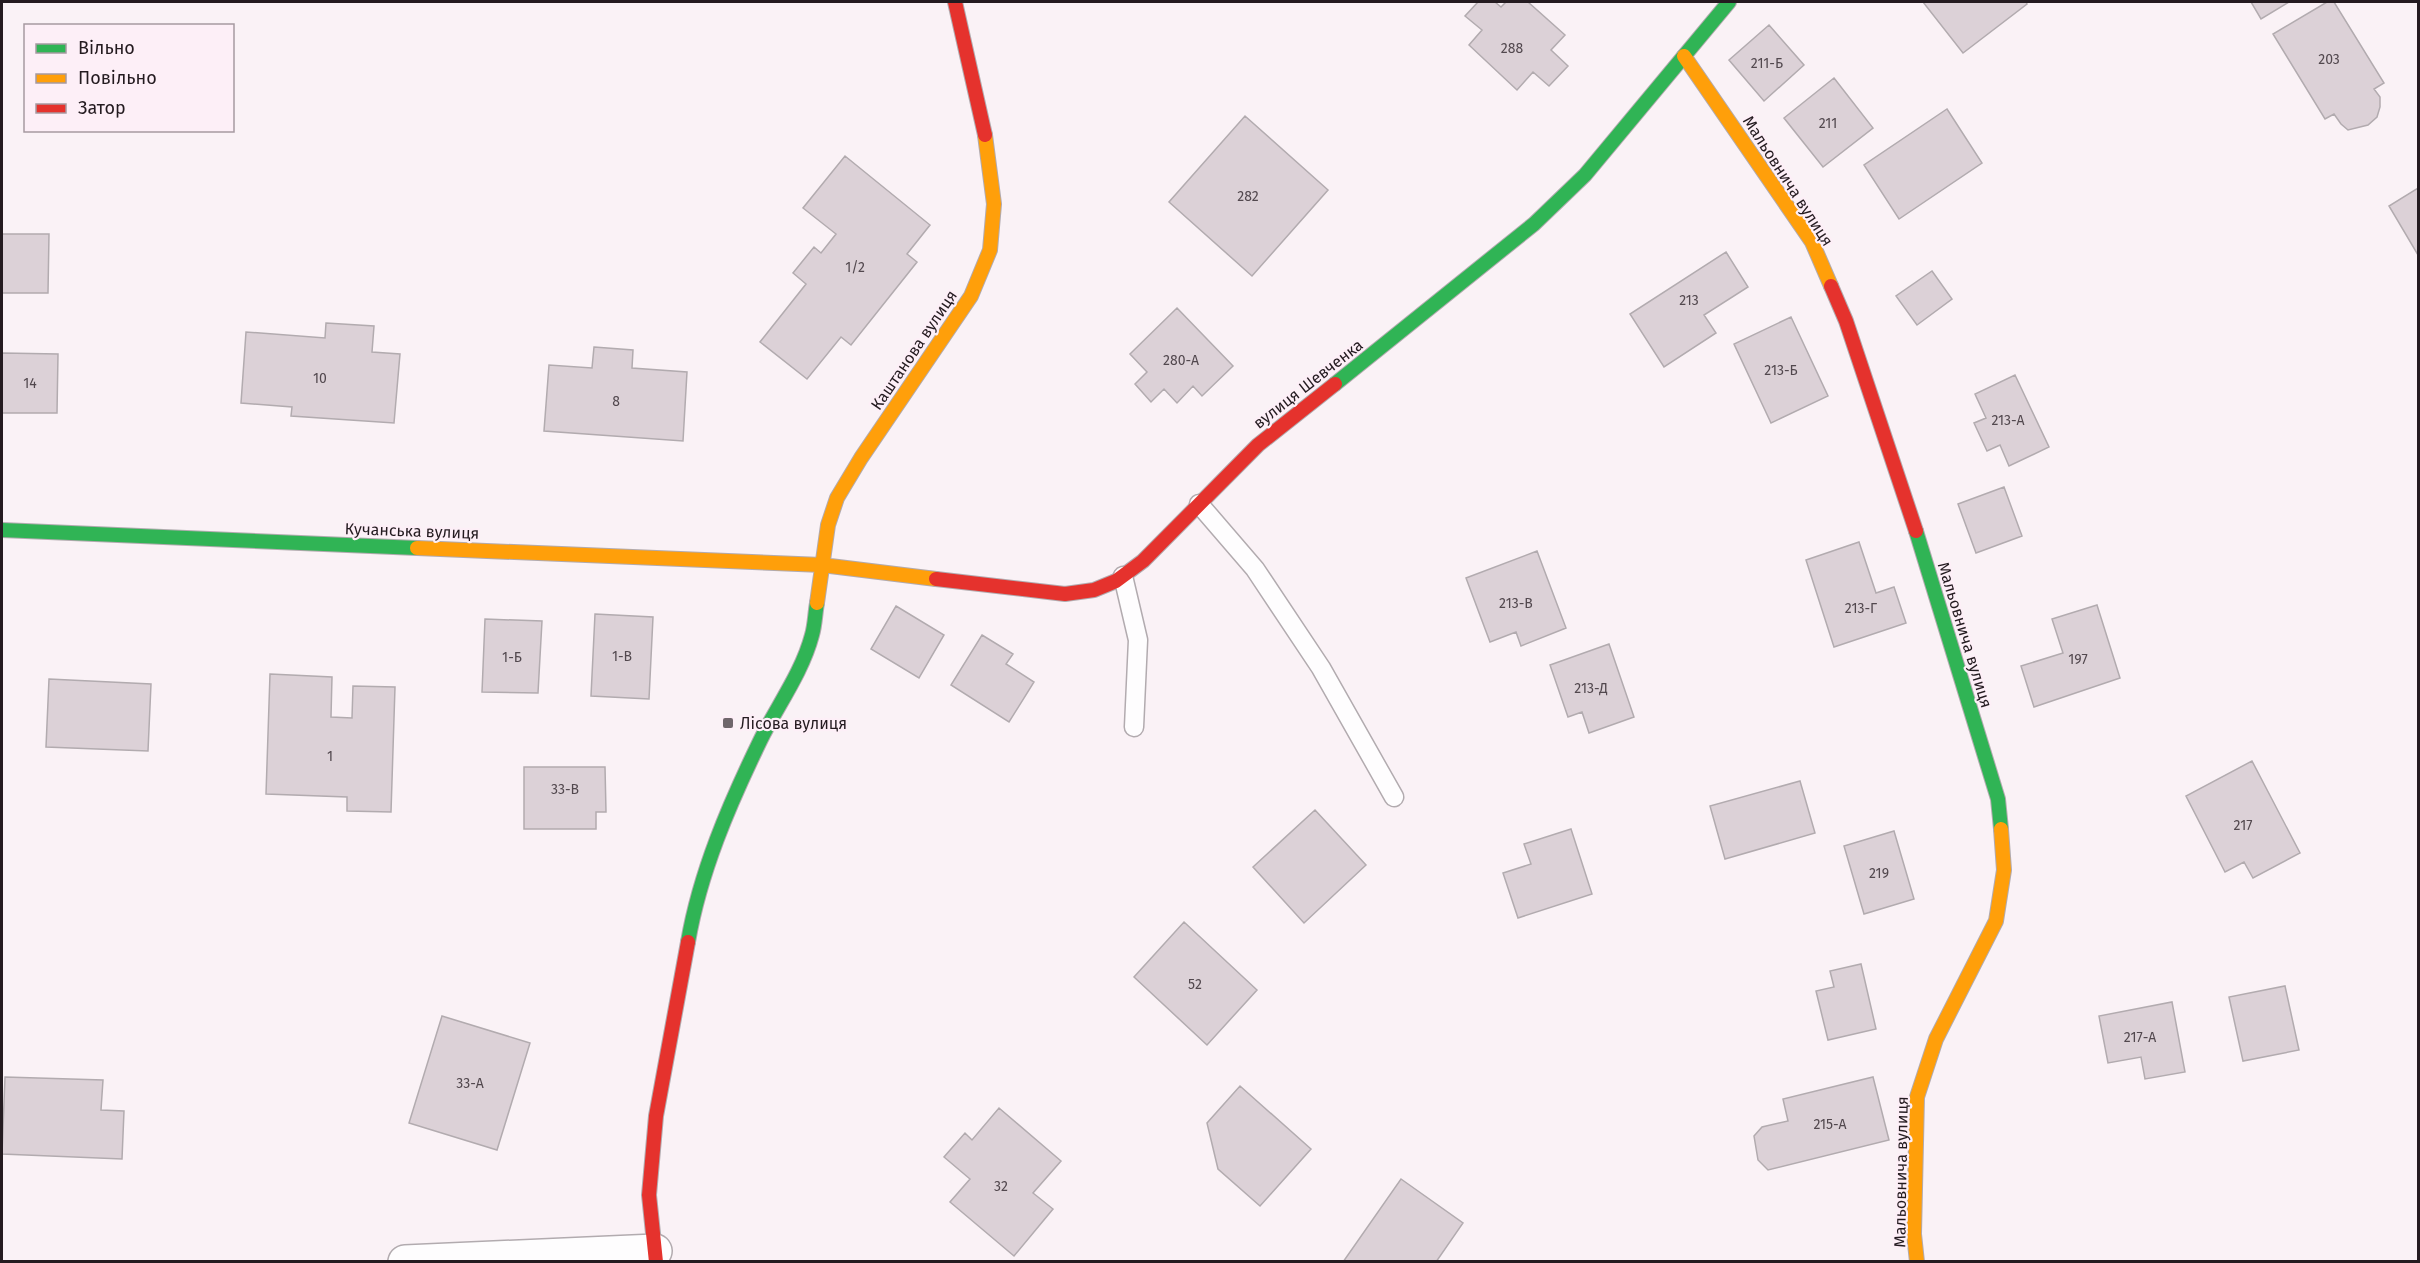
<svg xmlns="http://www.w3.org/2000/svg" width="2420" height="1263" font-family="'Fira Sans',sans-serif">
<rect width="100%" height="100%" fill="#faf2f6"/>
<path fill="#dcd1d7" stroke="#b2abaf" stroke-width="1.5" d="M1478 2H1495L1501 7 1506 2H1528L1565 35 1551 50 1568 66 1549 86 1533 72 1517 90 1469 45 1482 30 1465 16Z
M1923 2H2026L2027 4 1963 53Z
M2251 2H2289L2261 19Z
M2327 2H2334L2384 83 2374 89 2380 97V107L2377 117 2368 125 2348 130 2341 124 2334 114 2325 119 2273 34Z
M1769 25 1804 65 1764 101 1729 60Z
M1834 78 1873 128 1823 167 1784 118Z
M1947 109 1982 163 1899 219 1864 165Z
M1245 116 1328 190 1252 276 1169 202Z
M845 156 930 225 907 254 917 262 851 345 841 337 807 379 760 342 806 284 793 273 814 247 821 253 836 234 803 208Z
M2418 188V255L2389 206Z
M2 234H49L48 293H2Z
M1726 252 1748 287 1704 315 1716 333 1664 367 1630 314Z
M1932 271 1952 299 1917 325 1896 296Z
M1177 308 1233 366 1202 396 1193 386 1177 403 1164 389 1151 402 1135 384 1147 372 1130 354Z
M1791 317 1828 396 1771 423 1734 344Z
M326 323 374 326 372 352 400 354 394 423 291 416 292 407 241 403 246 332 325 338Z
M594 347 633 350 632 368 687 372 683 441 544 431 549 365 592 368Z
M2 353 58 354 57 413H2Z
M2015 375 2049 447 2009 466 2000 445 1987 451 1974 423 1986 418 1975 394Z
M2004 487 2022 536 1976 553 1958 504Z
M1859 542 1876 593 1894 587 1906 623 1834 647 1806 560Z
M1537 551 1566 628 1521 646 1516 632 1490 642 1466 578Z
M2097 605 2120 678 2034 707 2021 666 2063 653 2052 619Z
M896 606 944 635 919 678 871 649Z
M595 614 653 617 649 699 591 696Z
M485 619 542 621 538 693 482 692Z
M982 635 1013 654 1006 664 1034 682 1009 722 951 685Z
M1609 644 1634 717 1589 733 1582 712 1568 717 1550 665Z
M270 674 332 677 331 717 352 718 353 686 395 687 391 812 347 811V797L266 794Z
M49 679 151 684 148 751 46 747Z
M2252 761 2300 853 2253 878 2244 862 2225 872 2186 796Z
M524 767H605L606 812H596V829H524Z
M1800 781 1815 833 1725 859 1710 806Z
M1315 810 1366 865 1304 923 1253 867Z
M1571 829 1592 894 1518 918 1503 873 1531 864 1524 844Z
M1894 831 1914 899 1864 914 1844 846Z
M1184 922 1257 990 1207 1045 1134 977Z
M1861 964 1876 1029 1828 1040 1816 991 1834 987 1830 971Z
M2285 986 2299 1050 2243 1061 2229 997Z
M2172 1002 2185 1072 2145 1079 2141 1057 2108 1063 2099 1016Z
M442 1016 530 1043 497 1150 409 1123Z
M5 1077 103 1080 101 1110 124 1111 122 1159 2 1154Z
M1873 1077 1889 1140 1768 1170 1758 1160 1754 1136 1762 1127 1788 1121 1783 1099Z
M1240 1086 1311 1149 1260 1206 1218 1169 1207 1123Z
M999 1108 1061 1161 1033 1193 1053 1209 1014 1256 950 1202 970 1179 944 1157 965 1133 972 1140Z
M1401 1179 1463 1223 1436 1262H1343Z"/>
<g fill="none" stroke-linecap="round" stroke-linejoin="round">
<g stroke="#b2abaf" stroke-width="21">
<path id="lane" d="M1199 504 1255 569 1321 668 1394 797
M1123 576 1138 640 1134 727"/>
</g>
<g stroke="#b2abaf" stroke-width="36">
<path id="street" d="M405 1262 655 1251"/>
</g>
<g stroke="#b2abaf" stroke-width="16">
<path id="fast" d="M1335 384 1534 224 1585 175 1729 2
M2 530 417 548
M1916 531 1998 799 2001 829
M688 942C700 872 729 805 760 741 777 706 802 673 812 635 815 625 815 614 817 603"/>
</g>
<g stroke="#b2abaf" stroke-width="16">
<path id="slow" d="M1684 56 1812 242 1831 286
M417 548 822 565 936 579
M817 603 828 525 837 498 861 458 971 296 990 250 994 204 985 135
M1917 1262 1914 1234 1917 1097 1936 1039 1996 921 2004 870 2001 829"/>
</g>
<g stroke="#b2abaf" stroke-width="16">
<path id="jam" d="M955 2 985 135
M1831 286 1846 321 1916 531
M936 579 1065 594 1094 590 1116 581 1143 561 1258 445 1335 384
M656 1262 649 1195 656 1116 688 942"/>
</g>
<use href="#lane" stroke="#fefdfe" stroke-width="18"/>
<use href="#street" stroke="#fefdfe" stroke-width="33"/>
<use href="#fast" stroke="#30b455" stroke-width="14"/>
<use href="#slow" stroke="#ff9f0a" stroke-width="14"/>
<use href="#jam" stroke="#e5322d" stroke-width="14"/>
</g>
<rect fill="#6f666b" stroke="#fdeff7" stroke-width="2" x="722" y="717" width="12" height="12" rx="3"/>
<g text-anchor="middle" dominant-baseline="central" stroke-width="4.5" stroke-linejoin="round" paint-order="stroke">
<g font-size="14" fill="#52484e">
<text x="1512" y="48">288</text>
<text x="2329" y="59">203</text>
<text x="1767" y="63">211-Б</text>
<text x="1828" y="123">211</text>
<text x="1248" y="196">282</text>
<text x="855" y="267">1/2</text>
<text x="1689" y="300">213</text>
<text x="1181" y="360">280-А</text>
<text x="1781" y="370">213-Б</text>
<text x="320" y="378">10</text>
<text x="30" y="383">14</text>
<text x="616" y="401">8</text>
<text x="2008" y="420">213-А</text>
<text x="1516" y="603">213-В</text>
<text x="1861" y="608">213-Г</text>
<text x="622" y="656">1-В</text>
<text x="512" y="657">1-Б</text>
<text x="2078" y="659">197</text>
<text x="1591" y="688">213-Д</text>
<text x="330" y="756">1</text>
<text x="565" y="789">33-В</text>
<text x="2243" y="825">217</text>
<text x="1879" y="873">219</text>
<text x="1195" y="984">52</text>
<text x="2140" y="1037">217-А</text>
<text x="470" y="1083">33-А</text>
<text x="1830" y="1124">215-А</text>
<text x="1001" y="1186">32</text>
</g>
<g font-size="16" fill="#241b20" stroke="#fdeff7">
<text transform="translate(1788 181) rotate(57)">Мальовнича вулиця</text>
<text transform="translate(914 350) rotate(-56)">Каштанова вулиця</text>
<text transform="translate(1308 384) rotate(-38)">вулиця Шевченка</text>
<text transform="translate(412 531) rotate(2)">Кучанська вулиця</text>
<text transform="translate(1965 635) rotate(73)">Мальовнича вулиця</text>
<text transform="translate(1901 1172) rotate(-89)">Мальовнича вулиця</text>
</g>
<g font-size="16" fill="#241b20" stroke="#fdeff7" text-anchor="start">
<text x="740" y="723">Лісова вулиця</text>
</g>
</g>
<rect width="2420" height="1263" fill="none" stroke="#241b20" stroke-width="6"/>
<rect x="24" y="24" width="210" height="108" fill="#fdeff7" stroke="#a69aa1" stroke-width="1.5"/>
<rect x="36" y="44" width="30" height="9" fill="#30b455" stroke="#a69aa1" stroke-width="1.5"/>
<text x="78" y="54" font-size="18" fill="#241b20">Вільно</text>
<rect x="36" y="74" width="30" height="9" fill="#ff9f0a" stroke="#a69aa1" stroke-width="1.5"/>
<text x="78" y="84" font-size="18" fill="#241b20">Повільно</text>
<rect x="36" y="104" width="30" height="9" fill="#e5322d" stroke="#a69aa1" stroke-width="1.5"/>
<text x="78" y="114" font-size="18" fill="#241b20">Затор</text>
</svg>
